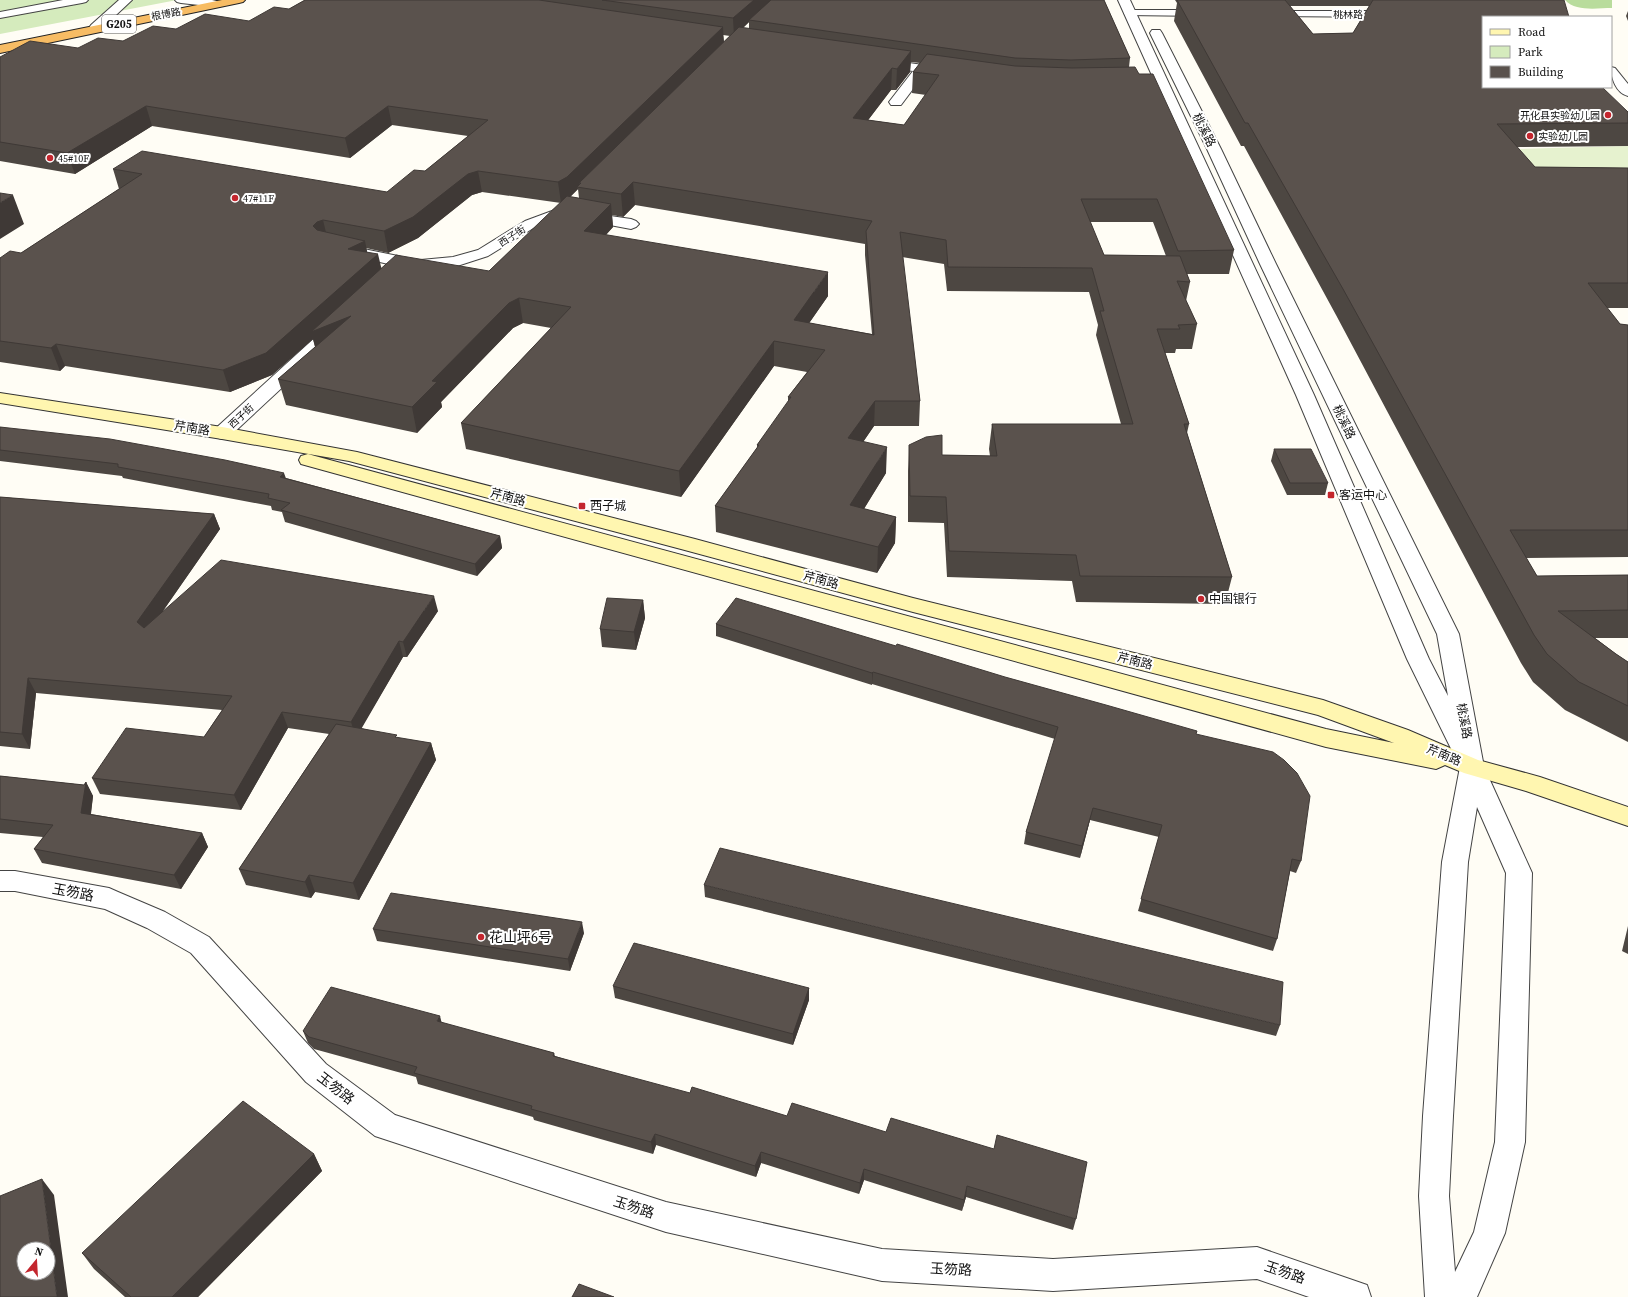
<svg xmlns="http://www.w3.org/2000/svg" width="1628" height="1297" font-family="'Source Serif 4','Noto Sans SC',serif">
<rect width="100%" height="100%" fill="#fffdf5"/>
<path fill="#d5ebbd" d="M0 0H177L0 34Z"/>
<path fill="#b9dc9c" d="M1565 0H1612V8C1597 8 1576 12 1565 0Z"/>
<path fill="#e6f2cf" d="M1628 146V178L1545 180 1514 149Z"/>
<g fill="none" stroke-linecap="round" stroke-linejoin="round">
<g stroke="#444" stroke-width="2">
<path id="minor" d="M63 0H88L86 2 82 3 0 18V12Z
M119 0H132L99 31H91L89 28 91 25Z
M175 0H212L221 2 223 4 221 6 217 7 181 3 177 2Z
M1130 10H1204L1208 11 1210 13 1208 15 1204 16 1126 15 1124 13 1126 11Z
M1267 11H1394L1398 12 1400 14 1398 16 1394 17 1263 16 1261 14 1263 12Z
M880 59 945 68 949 69 951 72 949 75 945 76 925 73 901 105H891L889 102 913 71 876 66 874 63 876 60Z
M1611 67 1615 68 1628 84V96C1616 93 1611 78 1611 67Z
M571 201 576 202 578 205 562 217 535 227 488 256 454 267 407 271 393 265 344 254 341 251 344 248 349 246 398 256 410 261 453 257 478 250 525 221 552 211 566 202Z
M583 212 631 219 636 221 639 224 636 227 631 229 578 219 576 216 578 213Z
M337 322 343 323 345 327 343 331 229 437 222 439 215 437 213 433 215 429 331 323Z
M0 871H15L109 888 118 892 165 912 209 937 326 1064 395 1115 666 1202 882 1249 1053 1259 1257 1247 1367 1285 1371 1297H1309L1257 1279 1053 1291 882 1281 666 1232 375 1136 306 1082 191 953 147 928 105 909 15 891H0Z"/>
</g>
<g stroke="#444" stroke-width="2">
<path id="tertiary" d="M1118 0H1130L1314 395 1429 659 1448 696 1437 634 1260 264 1207 149 1150 33 1152 30H1160L1162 33 1221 149 1276 264 1459 634 1484 767 1532 873 1525 1142 1505 1233 1477 1297H1425L1419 1196 1423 1116 1442 862 1460 767 1407 659 1296 395ZM1477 807 1506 873 1495 1142 1474 1232 1455 1272 1449 1196 1453 1116 1468 862Z"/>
</g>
<g stroke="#333" stroke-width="2">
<path id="secondary" d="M0 393 222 427 357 452 695 539 913 598 1323 700 1408 730 1478 760 1540 777 1628 807V826L1526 791 1464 773 1445 765 1436 769 1326 747 301 464 299 460 301 456 308 454 315 456 1326 729 1394 743 1318 715 913 612 681 549 349 461 222 439 0 403Z"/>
</g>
<g stroke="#222" stroke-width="2">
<path id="trunk" d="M222 0H245L243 2 239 3 0 53V45Z"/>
</g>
<use href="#minor" fill="#fff" fill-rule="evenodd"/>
<use href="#tertiary" fill="#fff" fill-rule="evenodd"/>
<use href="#secondary" fill="#fff6b0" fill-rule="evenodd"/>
<use href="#trunk" fill="#f7bc64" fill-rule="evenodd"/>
</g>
<path fill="#4d4742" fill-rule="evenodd" d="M305 0H1104L1130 58 1129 67 1139 74 1234 250 1229 274H1187L1190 282 1186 301 1197 324 1192 349H1176L1175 353H1165L1189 424 1187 433 1232 577 1225 604 1076 602 1072 581 947 577 944 523 908 522V471L909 445 942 455 990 456 989 449 992 424H1121L1096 335 1098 325 1089 292 947 291 944 264 902 257 920 401 919 426H874L863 442 886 473 864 509 896 517 895 543 877 573 716 532 715 506 757 448V445L788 403V397L807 372 774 366 681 497 466 449 461 423 551 328 523 323 513 328 441 402 442 407 417 433 286 405 278 379 315 347 313 339 272 375 230 392 65 366 60 371 0 362V258L21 253 119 189 113 169 387 192 425 171 468 136 392 125 350 158 152 126 75 174 0 161V57L78 48 123 41 176 29 249 21 289 9ZM749 22V29L743 28ZM723 35 730 36 724 42ZM911 62 920 63 913 72 912 93 926 95 904 125 868 120 891 90H896L910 72ZM578 189 579 198 570 197ZM482 192 561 203 489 271 381 268 367 252 366 248 388 253 418 238 472 195ZM635 205 865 244V255L872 334 809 323 828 296 606 235 613 227 612 215 623 217ZM1090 222H1153L1166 256 1104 255Z
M1175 0H1564L1483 17 1628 112V146L1517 147 1535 167 1628 168V308H1607L1620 324 1628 325V557L1526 558 1537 576 1628 575V638H1595L1616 654 1628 662V742L1565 710 1533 682 1521 663 1336 315 1244 146H1241L1174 21 1177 3ZM1290 6H1369L1353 33 1313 34Z
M1628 11V21L1626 16Z
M0 427 286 478 500 536 502 548 477 576 285 522 282 512 272 510 271 506 123 478 122 476 0 461Z
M1274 449 1328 483 1325 495H1287L1271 461Z
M0 497 214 514 220 529 163 611H438L407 657H403L361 728 398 738 431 743 436 760 359 900 315 892 311 898 246 885 239 869 329 734 288 728 241 810 100 794 92 778 204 737 222 710 36 693 30 749 0 746Z
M643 600 645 618 636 650 602 647 600 629Z
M716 624 896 646 1196 734 1301 861 1296 873 1290 871 1277 939 1273 951 1138 911 1159 837 1090 820 1080 858 1024 844 1026 832 1055 739 872 684V685L716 636Z
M0 776 84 785 86 782 93 796 91 814 202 833 208 847 181 889 42 863 34 849 43 837 0 833Z
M704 885 1280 1025 1276 1036 705 897Z
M1628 926V954L1622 951Z
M373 929 584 933 570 971 377 941Z
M613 986 809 988V1000L793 1045 615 998Z
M442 1023 554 1053 555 1056 1076 1219 1073 1230 966 1197 962 1211 864 1180 859 1194 761 1163 756 1177 656 1145 653 1154 534 1120 533 1117 418 1084 416 1077 314 1049 308 1043 303 1031Z
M314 1154 322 1171 198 1297H125L94 1269 82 1253Z"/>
<path fill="#3f3936" d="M754 0H774L749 20V22L734 36 733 18Z
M723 27 724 45 581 183H579V187H577L578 189 569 198 561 203 558 182Z
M911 51 910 72 896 90 897 69Z
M892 68 891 90 853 140V118Z
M146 106 152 126 75 174 67 153Z
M388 106 392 125 350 158 345 138Z
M478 171 482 192 472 195 418 238 388 253 384 231 468 174Z
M633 182 635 205 623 217 621 194Z
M13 195 24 224 0 239V203Z
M611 204 613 227 587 255 584 231Z
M323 220 328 241 313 226 317 222Z
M365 241 369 261 378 254 383 275 351 316 318 357 313 339 272 375 230 392 223 370 348 249Z
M828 272V296L794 345V320Z
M519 298 523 323 513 328 441 402 442 407 417 433 412 407 432 381 509 303Z
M774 341V366L681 497 679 471Z
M56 344 65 366 60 371 51 348Z
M875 401 874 426 848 464V438Z
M887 447 886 473 850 531V505Z
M284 473 288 484 280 477Z
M214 514 220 529 144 638 137 622Z
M896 517 895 543 877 573 878 547Z
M500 536 502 548 477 576 475 564Z
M434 596 438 611 407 657 403 642Z
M643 600 645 618 636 650 634 632Z
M399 641 403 657 356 738 351 722Z
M873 672 872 684V685V673Z
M28 678 36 693 30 749 22 734Z
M282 712 288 728 241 810 234 795Z
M431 743 436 760 359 900 353 883Z
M86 782 93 796 89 827 81 813Z
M1093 808 1090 820 1080 858 1082 846Z
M202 833 208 847 181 889 174 875Z
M309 875 315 892 311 898 305 882Z
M582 922 584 933 570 971 568 959Z
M809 988V1000L793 1045V1034Z
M440 1016 443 1028 437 1021Z
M655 1134 656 1145 653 1154 651 1142Z
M761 1152V1163L756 1177 755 1166Z
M314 1154 322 1171 198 1297H172Z
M864 1169V1180L859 1194 860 1183Z
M42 1179 54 1195 68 1297H57Z
M967 1186 966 1197 962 1211 964 1200Z"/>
<path fill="#5a524d" stroke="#3f3936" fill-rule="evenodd" d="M305 0H539L723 27 567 177 558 182 478 171 468 174 413 217 384 231 323 220 317 222 313 226 317 230 365 241 348 249 378 254 266 353 223 370 56 344 51 348 0 341V258L10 251 21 253 142 174 113 169 142 151 387 192 414 170 425 171 488 120 388 106 345 138 146 106 67 153 0 142V57L30 41 78 48 98 38 123 41 153 26 176 29 205 14 249 21 274 7 289 9Z
M602 0H754L733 18Z
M771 0H1104L1130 58 1071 60 1015 58 749 20Z
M1177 0H1285L1313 34 1353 33 1373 0H1564L1569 17H1483V87H1602L1628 112V123L1497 124 1535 167 1628 168V283H1588L1620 324 1628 325V530H1510L1537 576 1628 575V610L1558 611 1616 654 1628 662V706L1579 682 1547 654 1534 635 1343 289 1248 123H1245Z
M739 27 911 51 897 69 892 68 853 118 904 125 939 75 913 72 927 54 1015 66 1072 68 1135 67 1139 74H1153L1234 250 1178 251 1157 199H1081L1104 255 1180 256 1190 282 1177 281 1197 324 1178 325 1180 329H1157L1189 424H1184L1232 577 1080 576 1076 555 949 551 946 497 910 496 909 445 926 437 942 435V455L997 456 992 424H1133L1100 311H1104L1092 268 948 267 946 240 900 232 920 401H875L848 438 887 447 850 505 896 517 878 547 715 506 759 445H757L791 397H788L825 350 774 341 679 471 461 423 571 307 519 298 509 303 432 381 437 382 412 407 278 379 351 316 311 332 396 255 489 271 567 196 611 204 584 231 828 272 794 320 874 335 866 231 872 221 633 182 621 194 577 187 581 183H579Z
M0 193 13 195 0 203Z
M0 427 110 439 225 460 284 473 280 477 500 536 475 564 281 510 290 503 268 498 269 494 118 467V464L0 450Z
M1274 449H1311L1328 483H1290Z
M0 497 214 514 137 622 144 628 221 560 434 596 403 642 399 641 351 722 282 712 234 795 92 778 126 728 204 737 232 696 28 678 22 734 0 732Z
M607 598 643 600 634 632 600 629Z
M736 598 896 646 897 644 1005 677 1106 705 1197 731 1196 734 1273 752 1284 760 1297 773 1310 796 1301 861 1292 859 1277 939 1141 899 1162 825 1093 808 1082 846 1026 832 1058 727 873 672 872 673 716 624Z
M336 724 397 735 395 737 431 743 353 883 309 875 305 882 239 869Z
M0 776 84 785 86 782 81 813 202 833 174 875 34 849 53 825 0 819Z
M720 848 1283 982 1280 1025 704 885Z
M391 893 582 922 568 959 373 929Z
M634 943 809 988 793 1034 613 986Z
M331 987 440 1016 437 1021 554 1053 553 1056 690 1093 692 1087 787 1116 792 1103 886 1132 891 1118 994 1149 997 1135 1087 1162 1076 1219 967 1186 964 1200 864 1169 860 1183 761 1152 755 1166 655 1134 651 1142 531 1109 532 1106 414 1073 417 1067 309 1037 303 1031Z
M243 1101 314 1154 172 1297H131L82 1253Z
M42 1179 57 1297H0V1196ZM24 1249H48V1273H24Z
M579 1284 614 1297H572Z"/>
<g fill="#c4262e" stroke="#fff" stroke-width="1.5">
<circle cx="1608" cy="115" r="4"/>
<circle cx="1530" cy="136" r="4"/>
<circle cx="50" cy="158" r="4"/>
<circle cx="235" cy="198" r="4"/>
<rect x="1327" y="491" width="8" height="8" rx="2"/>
<rect x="578" y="502" width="8" height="8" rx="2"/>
<circle cx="1201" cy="599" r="4"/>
<circle cx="481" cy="937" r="4"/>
</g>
<g text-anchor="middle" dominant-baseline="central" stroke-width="4" stroke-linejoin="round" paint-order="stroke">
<g font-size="10" fill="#111" stroke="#fff">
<text transform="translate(166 14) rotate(-11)">根博路</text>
<text x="1348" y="14">桃林路</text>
<text transform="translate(512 236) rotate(-33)">西子街</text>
<text transform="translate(241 416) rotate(-43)">西子街</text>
</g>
<g font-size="10" fill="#111" stroke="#fff" text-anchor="start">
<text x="1600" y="115" text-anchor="end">开化县实验幼儿园</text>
<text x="1538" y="136">实验幼儿园</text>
<text x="58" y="158">45#10F</text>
<text x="243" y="198">47#11F</text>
</g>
<rect fill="#fff" stroke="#585858" stroke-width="1" x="102" y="15" width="34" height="18" rx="3"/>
<g font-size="11" font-weight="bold" fill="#111">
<text x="119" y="24">G205</text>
</g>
<g font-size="12" fill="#111" stroke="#fff">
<text transform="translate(1204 130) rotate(63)">桃溪路</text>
<text transform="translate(1344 422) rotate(64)">桃溪路</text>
<text transform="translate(192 428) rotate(9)">芹南路</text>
<text transform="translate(508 497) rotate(15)">芹南路</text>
<text transform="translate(821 580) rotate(15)">芹南路</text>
<text transform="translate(1135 661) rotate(14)">芹南路</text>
<text transform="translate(1464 721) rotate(79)">桃溪路</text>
<text transform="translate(1444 755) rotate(23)">芹南路</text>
</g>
<g font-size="12" fill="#111" stroke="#fff" text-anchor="start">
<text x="1339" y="495">客运中心</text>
<text x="590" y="506">西子城</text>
<text x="1209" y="599">中国银行</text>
</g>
<g font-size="14" fill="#111" stroke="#fff">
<text transform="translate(73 892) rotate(11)">玉笏路</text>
<text transform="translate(336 1088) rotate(38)">玉笏路</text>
<text transform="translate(634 1207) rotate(18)">玉笏路</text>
<text transform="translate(951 1269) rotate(3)">玉笏路</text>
<text transform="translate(1285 1272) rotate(19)">玉笏路</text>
</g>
<g font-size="14" fill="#111" stroke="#fff" text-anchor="start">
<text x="489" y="937">花山坪6号</text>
</g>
</g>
<rect x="1482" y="16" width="130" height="72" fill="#ffffff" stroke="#a0a0a0"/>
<rect x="1490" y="29" width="20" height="6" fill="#fff6b0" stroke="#a0a0a0"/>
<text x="1518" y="36" font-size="12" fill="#111111">Road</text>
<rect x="1490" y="46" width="20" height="12" fill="#d5ebbd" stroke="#a0a0a0"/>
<text x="1518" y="56" font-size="12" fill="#111111">Park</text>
<rect x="1490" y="66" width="20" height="12" fill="#5a524d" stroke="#a0a0a0"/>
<text x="1518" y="76" font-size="12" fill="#111111">Building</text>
<g transform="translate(36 1261) rotate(18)"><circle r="19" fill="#ffffff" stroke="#a0a0a0"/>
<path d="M0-3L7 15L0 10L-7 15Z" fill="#c4262e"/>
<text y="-6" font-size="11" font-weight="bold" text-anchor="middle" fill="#111111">N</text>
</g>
</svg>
